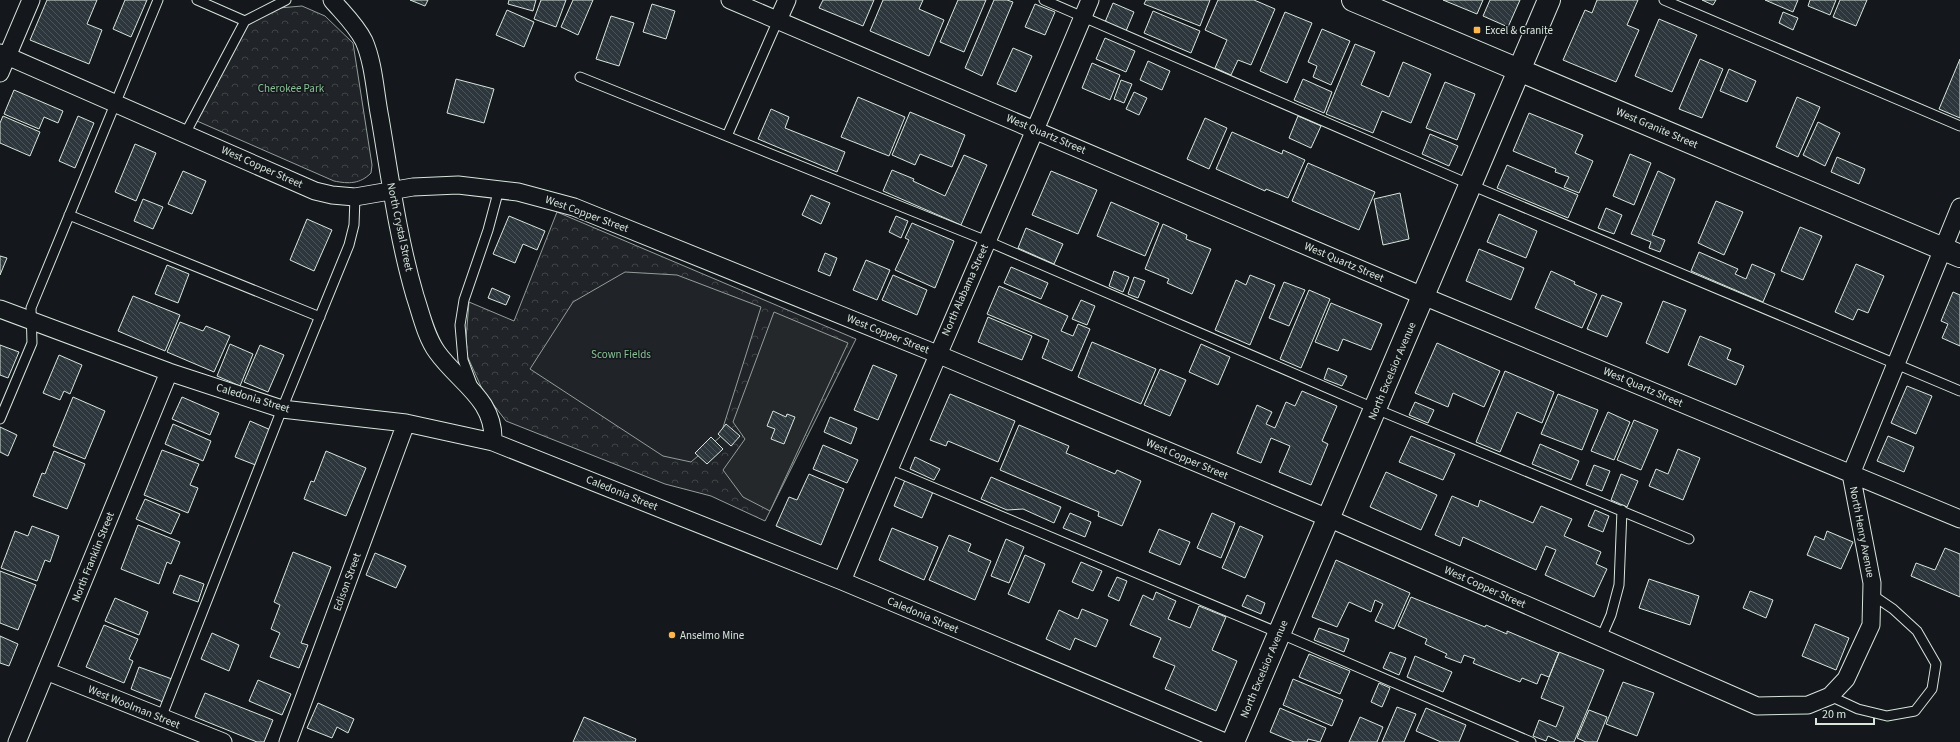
<svg xmlns="http://www.w3.org/2000/svg" width="1960" height="742" font-family="'Source Sans 3',sans-serif">
<defs>
<pattern id="park-crowns" width="20" height="18" patternUnits="userSpaceOnUse"><rect width="20" height="18" fill="#202428"/><path d="M2 6a3 3 0 1 1 6 0M12 15a3 3 0 1 1 6 0" fill="none" stroke="#404447"/></pattern>
<pattern id="building-back-hatch" width="6" height="6" patternUnits="userSpaceOnUse"><rect width="6" height="6" fill="#2c363c"/><path d="M-1 5l2 2M0 0l6 6M5-1l2 2" fill="none" stroke="#4a5358"/></pattern>
</defs>
<rect width="100%" height="100%" fill="#14181c"/>
<path fill="url(#park-crowns)" stroke="#939e99" d="M302 6 325 16 353 43 372 165 371 173C360 184 349 184 334 181L197 121 248 24 279 8Z
M557 212 856 339 765 521 711 496 665 484 506 421 483 391 465 351 469 302 514 321Z"/>
<path fill="#202428" stroke="#939e99" d="M625 272 677 275 761 307 720 437 691 462 663 456 530 369 573 302Z"/>
<path fill="#24282b" stroke="#939e99" d="M774 312 848 343 770 511 743 497 723 470 745 439 733 422Z"/>
<path fill="url(#building-back-hatch)" stroke="#d8e6dc" d="M47 0H97L87 24 102 30 89 64 30 40Z
M125 0H147L131 37 113 29Z
M410 0H428L425 6Z
M509 0H536L533 11 508 4Z
M541 0H566L556 27 534 19Z
M573 0H593L578 35 561 27Z
M823 0H874L863 26 819 8Z
M883 0H923L919 9 944 20 929 56 870 31Z
M958 0H986L964 52 940 42Z
M994 0H1007L1013 2 982 76 965 68Z
M1146 0H1210L1200 26 1144 4Z
M1218 0H1254L1275 9 1251 65 1238 60 1231 75 1215 68 1227 40 1205 30Z
M1443 0H1483L1477 14Z
M1490 0H1520L1508 27 1483 16Z
M1597 0H1638L1627 25 1639 30 1616 82 1563 60 1585 10 1592 13Z
M1702 0H1716L1713 5Z
M1765 0H1798L1793 12Z
M1810 0H1836L1830 15 1808 6Z
M1840 0H1867L1856 26 1833 17Z
M1113 3 1134 12 1126 31 1105 22Z
M652 4 675 11 666 39 643 32Z
M1035 4 1055 12 1045 35 1025 27Z
M507 10 534 22 524 47 496 35Z
M1153 11 1200 31 1191 53 1144 33Z
M1285 12 1312 23 1287 83 1260 71Z
M1783 12 1798 18 1793 30 1779 23Z
M611 16 634 23 619 66 596 59Z
M1659 19 1697 35 1672 92 1635 76Z
M1322 29 1350 41 1331 85 1313 77 1317 66 1308 62Z
M1105 38 1135 51 1126 72 1096 59Z
M1355 44 1375 52 1361 85 1389 97 1403 62 1431 74 1411 123 1382 111 1373 133 1326 114Z
M1013 48 1032 56 1016 92 997 84Z
M1700 59 1723 69 1702 118 1679 109Z
M1960 59V118L1939 109Z
M1148 61 1170 71 1162 90 1140 80Z
M1092 63 1120 75 1110 100 1082 88Z
M1729 69 1756 81 1747 102 1720 91Z
M456 79 494 89 484 123 447 113Z
M1303 79 1332 92 1324 113 1294 100Z
M1121 80 1132 84 1124 103 1114 99Z
M1445 82 1475 94 1457 140 1426 128Z
M14 90 63 111 58 123 44 117 39 129 4 114Z
M1134 92 1147 98 1139 115 1126 109Z
M858 97 905 117 889 156 841 137Z
M1797 97 1820 107 1798 157 1776 147Z
M771 109 789 117 785 128 845 152 837 172 758 139Z
M910 112 965 135 952 167 920 154 915 165 892 155Z
M1529 113 1583 135 1575 153 1593 161 1579 193 1564 187 1569 177 1555 172 1556 169 1513 151Z
M3 116 40 132 30 156 0 143V123Z
M78 116 94 123 75 168 59 161Z
M1298 116 1321 126 1311 148 1289 138Z
M1205 118 1227 128 1209 169 1187 159Z
M1818 122 1840 133 1825 166 1803 155Z
M1232 132 1282 154 1283 150 1305 160 1288 198 1266 189 1265 191 1216 169Z
M1430 134 1458 146 1449 166 1422 154Z
M135 144 156 153 136 201 115 192Z
M1630 154 1651 163 1634 205 1613 196Z
M964 155 987 165 961 225 883 191 892 170 914 179 913 181 945 196Z
M1837 157 1865 169 1859 184 1831 172Z
M1308 163 1375 192 1359 230 1292 201Z
M1507 165 1578 195 1568 218 1497 188Z
M183 171 206 181 192 214 168 204Z
M1051 171 1097 190 1078 234 1032 215Z
M1658 171 1675 179 1652 235 1665 240 1660 252 1649 248 1651 242 1631 234Z
M1400 193 1409 239 1383 245 1374 199Z
M811 195 830 203 821 224 802 215Z
M143 199 163 207 153 229 134 221Z
M1716 201 1743 212 1724 255 1698 243Z
M1111 202 1159 223 1145 256 1097 236Z
M1606 208 1622 215 1614 234 1598 228Z
M1499 214 1537 231 1526 258 1487 242Z
M509 216 545 231 537 250 523 244 515 263 493 254Z
M896 216 908 221 901 238 889 232Z
M307 219 332 230 314 271 290 260Z
M912 223 954 241 935 288 895 270 909 240 905 238Z
M1163 224 1187 235 1186 239 1211 249 1192 294 1167 283 1169 279 1145 269Z
M1800 227 1822 236 1803 280 1781 271Z
M1026 228 1063 244 1054 264 1018 248Z
M1479 249 1524 268 1511 300 1466 281Z
M1699 252 1738 269 1735 274 1746 279 1752 264 1775 274 1763 302 1691 271Z
M825 253 837 258 830 276 818 271Z
M0 256 7 258 0 275Z
M866 260 890 270 877 300 853 290Z
M1856 264 1884 276 1868 313 1858 309 1853 320 1835 312Z
M167 265 189 274 178 303 155 294Z
M1011 267 1048 283 1041 299 1004 283Z
M1114 271 1129 277 1123 292 1109 286Z
M1551 271 1575 282 1574 284 1597 294 1582 328 1535 308Z
M893 275 927 290 917 315 882 300Z
M1250 275 1275 285 1250 345 1215 330 1236 280 1246 285Z
M1134 277 1145 281 1138 298 1128 294Z
M1284 282 1305 290 1289 326 1269 318Z
M999 286 1068 316 1061 331 1073 336 1078 324 1090 329 1072 371 1042 358 1049 340 987 314Z
M492 288 510 296 506 305 488 298Z
M1309 290 1330 299 1301 368 1280 359Z
M1953 292 1960 295V346L1942 338 1948 324 1941 321Z
M1602 295 1622 303 1607 337 1587 329Z
M133 296 180 315 165 351 118 331Z
M1081 300 1095 306 1087 325 1072 319Z
M1663 301 1686 310 1668 353 1646 343Z
M1331 303 1382 324 1371 350 1343 339 1338 351 1315 342Z
M988 317 1032 336 1022 360 978 342Z
M180 322 203 331 206 326 230 336 214 372 167 352Z
M1700 336 1731 349 1727 359 1744 366 1736 385 1688 365Z
M1092 342 1156 369 1141 404 1078 377Z
M1437 343 1500 371 1484 407 1453 393 1448 407 1415 393Z
M230 344 253 354 240 386 217 376Z
M1201 344 1230 357 1218 385 1189 372Z
M0 345 19 352 8 378 0 375Z
M260 345 284 355 268 392 244 382Z
M59 355 82 365 70 394 64 391 60 400 43 393Z
M873 365 897 375 878 420 854 410Z
M1328 368 1347 376 1342 386 1324 379Z
M1160 369 1186 380 1170 416 1144 405Z
M1505 371 1554 392 1542 423 1517 412 1500 452 1476 442Z
M1907 386 1932 396 1916 434 1891 423Z
M1302 391 1337 406 1322 441 1328 444 1311 485 1279 472 1290 446 1271 438 1261 463 1237 453 1257 405 1272 412 1266 424 1275 428 1286 402 1295 406Z
M950 394 1015 421 998 462 948 441 946 446 930 440Z
M1558 394 1598 410 1582 450 1541 434Z
M73 397 105 411 85 459 53 446Z
M182 397 219 413 210 435 172 419Z
M1415 402 1434 410 1428 423 1409 415Z
M773 411 786 417 787 414 795 417 784 444 771 439 775 429 767 426Z
M1608 412 1630 422 1614 460 1591 451Z
M830 417 857 428 851 444 824 432Z
M1634 420 1658 430 1641 470 1617 460Z
M250 421 273 431 258 466 235 457Z
M173 424 211 441 203 461 165 444Z
M726 424 740 436 731 446 718 434Z
M1019 425 1069 446 1066 453 1115 474 1117 470 1141 481 1122 526 1098 516 1099 512 1000 470Z
M0 427 17 435 8 456 0 452Z
M1411 436 1455 454 1443 480 1399 462Z
M1888 436 1914 447 1904 472 1877 461Z
M711 437 723 449 707 464 695 453Z
M1540 444 1579 461 1571 480 1532 464Z
M823 445 858 460 847 483 813 469Z
M1678 449 1700 458 1683 500 1649 486 1656 469 1668 474Z
M162 450 199 464 190 485 198 488 188 513 144 495Z
M54 451 85 464 67 509 33 496 42 473 45 474Z
M326 451 366 468 346 516 304 499 311 481 314 482Z
M915 457 940 469 934 480 910 469Z
M1594 465 1610 471 1602 491 1586 485Z
M1386 472 1437 495 1421 530 1370 507Z
M809 474 844 489 821 545 776 526 789 497 797 500Z
M1621 474 1638 481 1627 507 1611 500Z
M991 477 1061 507 1054 523 1023 509 1007 510 981 499Z
M905 480 933 492 922 518 894 506Z
M1452 496 1478 507 1480 500 1533 523 1541 506 1572 519 1564 536 1601 552 1596 564 1607 569 1594 597 1545 575 1556 550 1546 546 1536 570 1463 537 1460 546 1435 535Z
M145 499 180 514 171 534 136 519Z
M1595 510 1609 516 1603 532 1588 526Z
M1070 513 1091 522 1085 537 1063 528Z
M1212 513 1235 523 1221 558 1197 548Z
M138 525 180 542 171 564 167 562 159 584 121 569Z
M32 526 59 536 50 562 45 560 37 581 1 568 15 531 28 536Z
M1240 526 1263 536 1245 578 1222 568Z
M892 528 938 547 924 580 879 560Z
M1159 529 1190 542 1180 565 1149 552Z
M1827 531 1853 542 1841 569 1807 555 1815 536 1824 540Z
M949 535 971 544 968 551 991 561 975 600 929 580Z
M1006 539 1024 547 1009 583 991 576Z
M1945 548 1960 554V597L1911 576 1916 563 1935 570Z
M293 552 331 567 301 643 308 645 299 668 270 657 280 633 271 629 280 605 274 602Z
M375 553 406 566 396 588 366 575Z
M1025 555 1045 564 1029 603 1008 594Z
M1336 560 1410 593 1394 629 1375 621 1383 604 1375 600 1371 612 1349 602 1337 627 1312 617Z
M1081 562 1102 571 1093 591 1072 582Z
M0 571 36 585 18 630 0 623Z
M180 575 204 584 198 602 173 593Z
M1117 577 1127 581 1119 601 1108 596Z
M1649 579 1699 596 1690 625 1639 608Z
M1750 591 1773 600 1766 618 1743 608Z
M1156 592 1176 601 1168 619 1190 628 1199 606 1226 617 1212 650 1237 661 1216 711 1165 689 1175 666 1153 657 1161 638 1130 625 1143 595 1153 600Z
M1247 595 1265 603 1261 614 1242 606Z
M1411 597 1485 627 1486 625 1507 634V631L1559 653 1549 677 1541 674 1537 684 1522 678 1520 682 1473 663 1475 659 1464 655 1461 663 1445 657 1447 654 1425 644 1427 639 1398 626Z
M115 598 148 612 139 635 105 621Z
M1082 609 1108 620 1096 647 1075 638 1070 650 1046 639 1059 610 1078 619Z
M1815 624 1849 638 1836 670 1802 656Z
M104 625 138 639 129 659 133 661 124 683 86 667Z
M1319 628 1349 639 1344 652 1314 640Z
M212 633 239 645 229 671 201 659Z
M0 636 18 644 9 666 0 663Z
M1390 652 1406 658 1399 675 1383 668Z
M1559 652 1604 670 1574 742H1561L1548 736 1546 741 1533 736 1539 720 1556 727 1564 707 1541 698Z
M1309 654 1350 671 1340 694 1299 677Z
M1415 656 1452 672 1443 692 1407 677Z
M139 667 172 679 163 702 131 689Z
M1293 679 1343 700 1332 726 1283 705Z
M258 680 291 694 282 715 249 701Z
M1623 682 1654 693 1637 736 1606 724Z
M1379 683 1390 688 1382 707 1371 702Z
M205 693 273 720 264 742H257L195 717Z
M318 703 354 719 348 733 337 727 332 738 307 728Z
M1397 707 1416 714 1404 742H1382Z
M1280 708 1326 728 1320 742 1308 739 1307 742H1294L1270 732Z
M1426 708 1466 725 1459 742H1441L1416 731Z
M1589 710 1607 717 1597 742H1586L1577 738Z
M584 717 636 739 635 742H573Z
M1360 717 1383 727 1377 742H1349Z"/>
<g fill="none" stroke-linecap="round" stroke-linejoin="round">
<g stroke="#d8e6dc" stroke-width="11">
<path id="service" d="M197 0 245 21
M1044 0 1471 185 1960 391
M1664 0 1960 126
M580 77 987 241 1376 409 1689 539
M185 134 245 21 286 0
M727 136 778 20
M69 215 320 317
M472 384 463 360 460 325 464 300 488 230 499 189
M0 419 32 343 31 308 158 0
M889 469 1279 633 1531 742
M1601 638 1611 615 1619 585 1622 510
M1830 696 1858 709 1887 716 1915 711 1932 689 1936 664 1917 631 1893 609 1871 594
M161 718 282 409 349 245 354 225 355 197"/>
</g>
<g stroke="#d8e6dc" stroke-width="19">
<path id="minor" d="M332 0C343 13 356 25 364 41 374 64 375 93 380 118 390 177 398 238 415 296 421 314 426 337 437 352 459 383 495 399 493 442
M730 0 1423 296 1960 519
M778 20 787 0
M0 53 315 191 332 195 355 197 413 187 458 185 518 192 574 207 937 354 1328 518 1757 706 1808 705 1830 696 1846 679 1871 625 1872 583 1851 474 1960 207
M0 73 31 0
M0 309 169 372 282 409 406 423 493 442 842 581 1225 742
M842 581C923 386 1009 194 1090 0
M46 671 223 742
M17 742 169 372
M288 742 406 423"/>
</g>
<g stroke="#d8e6dc" stroke-width="24">
<path id="tertiary" d="M1353 0 1960 256
M1233 742 1549 0"/>
</g>
<use href="#service" stroke="#14181c" stroke-width="9"/>
<use href="#minor" stroke="#14181c" stroke-width="17"/>
<use href="#tertiary" stroke="#14181c" stroke-width="22"/>
</g>
<g fill="#ffb74d" stroke="#14181c" stroke-width="1.5">
<rect x="1473" y="26" width="8" height="8" rx="2"/>
<circle cx="672" cy="635" r="4"/>
</g>
<g text-anchor="middle" dominant-baseline="central" stroke-width="3" stroke-linejoin="round" paint-order="stroke">
<g font-size="11" fill="#d8e6dc" stroke="#14181c" text-anchor="start">
<text x="1485" y="30">Excel &amp; Granite</text>
<text x="680" y="635">Anselmo Mine</text>
</g>
<g font-size="11" fill="#8ac095" stroke="#14181c">
<text x="291" y="88">Cherokee Park</text>
<text x="621" y="354">Scown Fields</text>
</g>
<g font-size="11" fill="#d8e6dc" stroke="#14181c">
<text transform="translate(1657 128) rotate(23)">West Granite Street</text>
<text transform="translate(1046 134) rotate(23)">West Quartz Street</text>
<text transform="translate(262 167) rotate(24)">West Copper Street</text>
<text transform="translate(587 214) rotate(20)">West Copper Street</text>
<text transform="translate(400 227) rotate(78)">North Crystal Street</text>
<text transform="translate(1344 262) rotate(23)">West Quartz Street</text>
<text transform="translate(965 290) rotate(-66)">North Alabama Street</text>
<text transform="translate(888 334) rotate(22)">West Copper Street</text>
<text transform="translate(1392 371) rotate(-67)">North Excelsior Avenue</text>
<text transform="translate(1643 387) rotate(23)">West Quartz Street</text>
<text transform="translate(253 398) rotate(17)">Caledonia Street</text>
<text transform="translate(1187 459) rotate(23)">West Copper Street</text>
<text transform="translate(622 493) rotate(22)">Caledonia Street</text>
<text transform="translate(1862 532) rotate(79)">North Henry Avenue</text>
<text transform="translate(93 557) rotate(-68)">North Franklin Street</text>
<text transform="translate(347 582) rotate(-70)">Edison Street</text>
<text transform="translate(1485 587) rotate(24)">West Copper Street</text>
<text transform="translate(923 615) rotate(23)">Caledonia Street</text>
<text transform="translate(1264 669) rotate(-67)">North Excelsior Avenue</text>
<text transform="translate(134 707) rotate(22)">West Woolman Street</text>
</g>
</g>
<path d="M1816 718v6h58v-6" fill="none" stroke="#d8e6dc" stroke-width="2"/>
<text x="1822" y="718" font-size="12" fill="#d8e6dc" stroke="#14181c" stroke-width="3" paint-order="stroke">20 m</text>
</svg>
